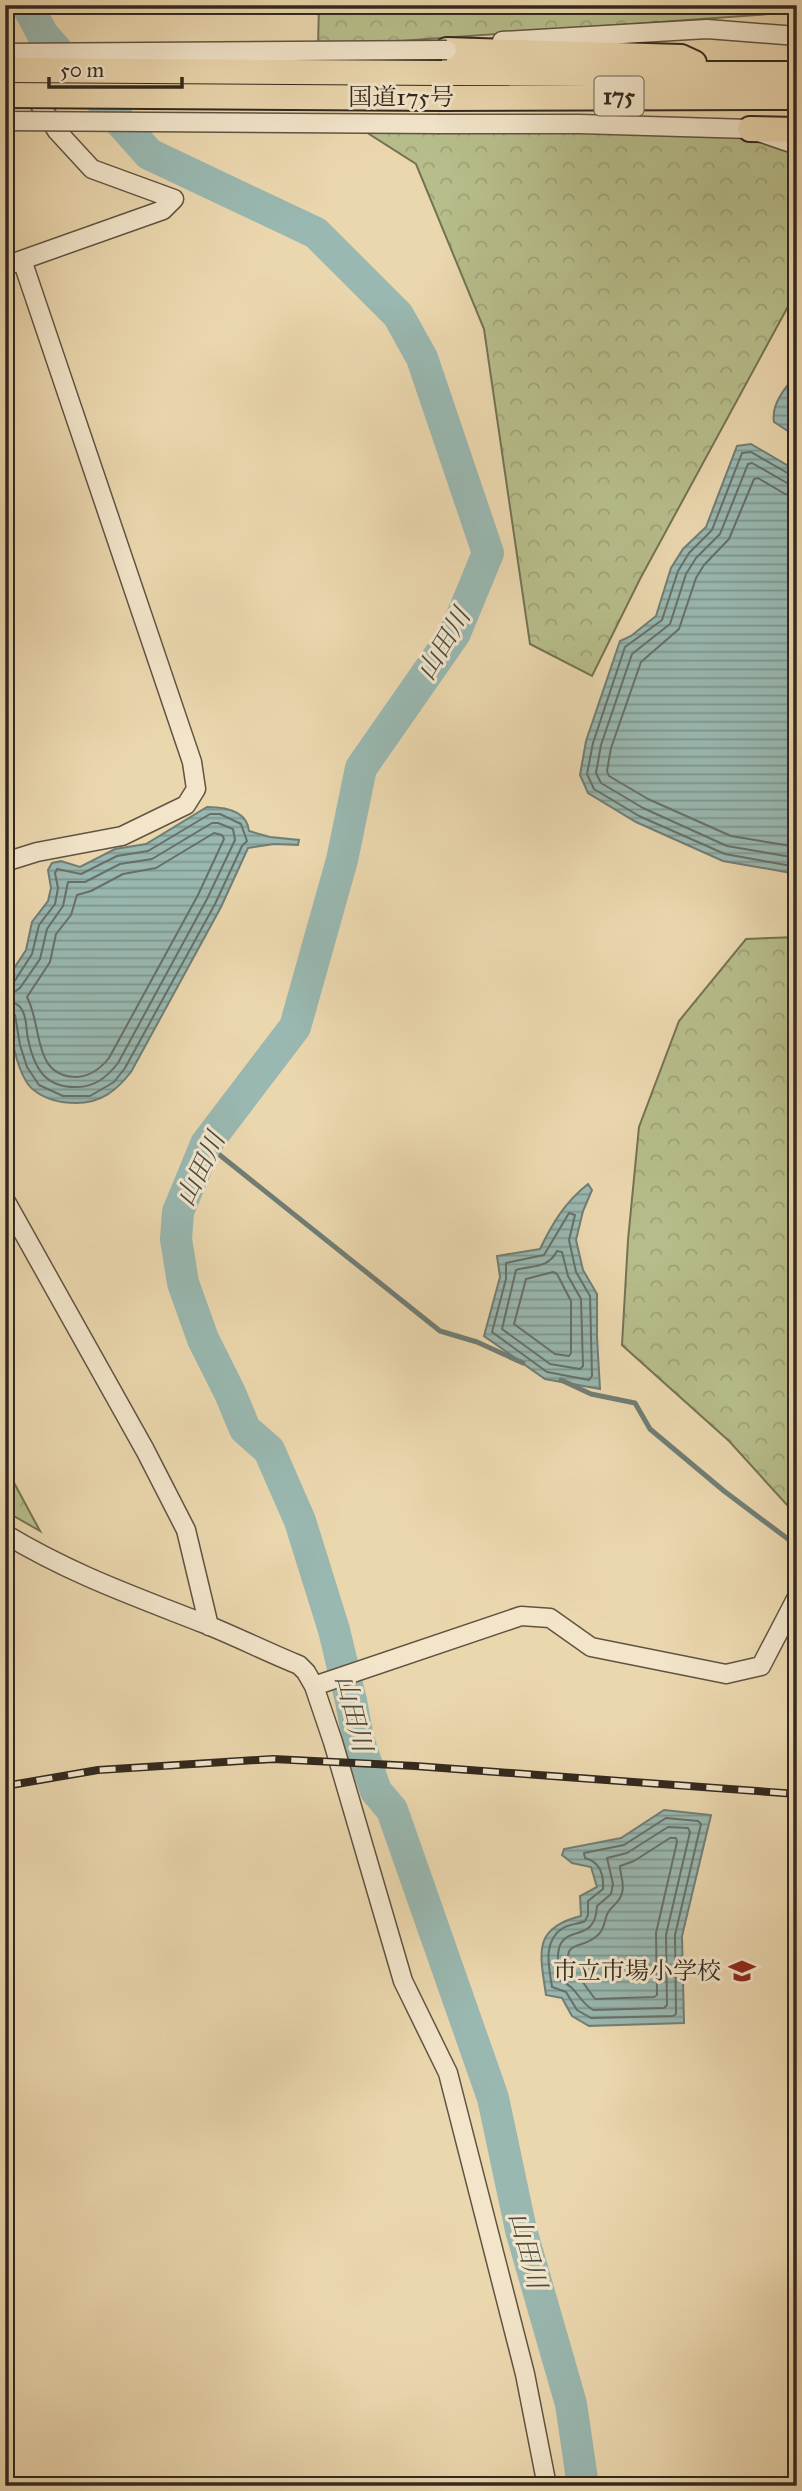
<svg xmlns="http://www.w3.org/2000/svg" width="802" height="2491" font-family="'IM FELL Great Primer','Noto Serif JP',serif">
<defs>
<pattern id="forest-crowns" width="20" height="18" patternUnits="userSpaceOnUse" patternTransform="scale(1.75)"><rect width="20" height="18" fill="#b7be8b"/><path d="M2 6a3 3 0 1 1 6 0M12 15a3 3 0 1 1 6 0" fill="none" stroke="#9ea378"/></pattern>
<pattern id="water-rules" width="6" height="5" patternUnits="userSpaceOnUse" patternTransform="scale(1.75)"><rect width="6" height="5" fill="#99b8b1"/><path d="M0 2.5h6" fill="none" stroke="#7d968f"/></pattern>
</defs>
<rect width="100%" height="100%" fill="#ebd7ae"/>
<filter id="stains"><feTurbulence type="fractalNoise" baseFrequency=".00286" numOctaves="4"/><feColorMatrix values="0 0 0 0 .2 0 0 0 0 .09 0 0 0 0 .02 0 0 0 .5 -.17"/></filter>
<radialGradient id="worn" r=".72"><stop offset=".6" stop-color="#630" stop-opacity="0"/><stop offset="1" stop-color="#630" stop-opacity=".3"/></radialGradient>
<path fill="url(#forest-crowns)" stroke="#747354" stroke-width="2" d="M319 5H797V12L318 47Z
M366 132H797V290L640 579 592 676 530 644 484 329 416 164Z
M797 937V1516L729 1441 622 1345 628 1240 639 1127 679 1021 746 939Z
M5 1466 40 1531 5 1511Z"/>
<path fill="url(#water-rules)" stroke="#707e76" stroke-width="2" d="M797 375V437L774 422C771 405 785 387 797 375Z
M751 444 797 471V874L723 861 636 822 588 793 580 775 586 741 620 641 631 636 656 616 671 568 683 549 706 527 737 446Z
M207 807C226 807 247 811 249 831L270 837 299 840 298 845 274 844 248 848 221 907 131 1072C116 1091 101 1103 76 1103 62 1103 47 1100 35 1091 14 1078 5 1006 5 982L26 950 32 922 48 901 51 888 48 870 52 863 61 861 80 867 115 849 146 844Z
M588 1184 592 1190 583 1211 576 1240 583 1270 597 1294V1337L600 1389 545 1379 484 1336 500 1277 497 1256 540 1249C552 1224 565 1202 588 1184Z
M664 1810 711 1815 682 1936 684 2023 589 2026 572 2016 562 1998 546 1995C540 1953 532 1928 581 1916L580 1896 597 1887 591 1867 572 1863 562 1855 564 1849 621 1838Z"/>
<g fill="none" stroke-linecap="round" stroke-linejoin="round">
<path stroke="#667068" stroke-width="2" d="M797 476 791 475 751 452 742 453 712 530 689 553 678 571 662 620 625 647 593 743 587 774 594 789 639 816 725 854 797 867
M797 485 787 483 752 463 748 464 720 534 696 558 686 574 670 624 632 654 601 745 596 773 601 783 643 808 727 846 797 858
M797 496 785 494 758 478 754 479 729 539 704 565 696 578 679 629 641 662 611 748 607 771 609 776 648 799 731 836 797 847
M214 833 222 835 224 839 198 895 109 1058C101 1068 91 1076 77 1077 32 1077 43 1027 27 997L50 962 56 934 71 915 77 895 91 891 123 874 156 868Z
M5 985 14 982 32 954 39 925 55 904 58 888 55 873 57 869 81 874 117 856 148 851 210 814H220L241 824 247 841 242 846 215 904 125 1068 114 1082 90 1096H63L39 1085 27 1067 20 1045 15 1015 11 1011 5 1010
M5 994 13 993 20 988 40 959 47 929 63 906 68 882H85L120 864 152 859 212 823H218L233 829 235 840 207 899 118 1063C107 1077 95 1087 77 1087 45 1088 34 1068 28 1039 26 1030 27 1020 23 1012 20 1004 13 1002 5 1001
M569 1213 575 1215 569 1240 576 1272 590 1296 592 1376 589 1380 547 1372 492 1332 506 1279V1263L544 1255Z
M557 1251 562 1252 568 1276 581 1299 583 1366 580 1369 550 1364 502 1329 516 1270C532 1265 548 1269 557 1251Z
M553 1272 557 1274 571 1301V1353L569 1356 555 1354 514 1324 526 1279Z
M666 1818 698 1821 701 1824 675 1935 676 2014 673 2016 591 2018 577 2010 566 1992 552 1987C549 1967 542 1941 563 1928 570 1924 579 1924 585 1921L588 1915V1901L603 1889C604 1874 600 1862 585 1858L584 1853 624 1845Z
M668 1827 688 1828 690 1832 666 1935 667 2005 664 2008 593 2010C577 2000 579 1989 560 1980 547 1909 595 1954 597 1906L611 1894 613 1884 607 1858 627 1853Z
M670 1838H676L677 1842 656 1933 657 1995 654 1997 595 1999 582 1981 569 1972C563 1936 580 1952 598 1935 606 1928 604 1917 609 1911 614 1904 620 1902 622 1893 625 1884 620 1875 620 1866L634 1861Z"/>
<path stroke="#707e76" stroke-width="5" d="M206 1144 440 1331 477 1342 523 1363
M561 1380 591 1394 635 1403 650 1429 724 1491 796 1545"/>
<path stroke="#99b8b1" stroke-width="32" d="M27 5 43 35 149 154 316 233 398 315 422 358 488 553 455 633 361 768 342 860 295 1027 206 1144 178 1212 176 1239 183 1283 203 1339 230 1393 245 1429 269 1450 300 1521 334 1630 351 1701 358 1739 376 1791 392 1810 493 2098 521 2230 571 2404 583 2486"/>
<g stroke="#605442" stroke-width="21">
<path id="minor" d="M502 41 707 29 797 36
M440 124H579L750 129 797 145
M5 266 163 210 174 199 92 169 57 131 30 89
M5 862 37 852 122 836 186 805 196 789 192 762 22 260
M5 1200 145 1450 186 1530 209 1626
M5 1534C71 1574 134 1596 205 1624 237 1637 267 1652 299 1665L306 1672 314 1686 333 1742 403 1981 448 2073 525 2374 547 2486
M314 1686 521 1616 550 1618 591 1647 726 1674 761 1666 797 1597"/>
</g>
<g stroke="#32281e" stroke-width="28">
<path id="highway" d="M447 50 681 57 694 63
M442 73 797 74
M442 98 797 97
M750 129 797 130"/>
</g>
<use href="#minor" stroke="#f2e5ca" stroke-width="18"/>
<use href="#highway" stroke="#ebd7ae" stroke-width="24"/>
<g stroke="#32281e" stroke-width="8">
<path id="rail" d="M5 1786 98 1770 273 1759 415 1766 797 1794"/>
</g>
<use href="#rail" stroke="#f2e5ca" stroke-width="5" stroke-dasharray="16" stroke-linecap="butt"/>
<g stroke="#605442" stroke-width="21" stroke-linecap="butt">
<path id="minor-bridge" d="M5 53 447 50
M5 121 440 124"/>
</g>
<g stroke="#32281e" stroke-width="28" stroke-linecap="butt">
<path id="highway-bridge" d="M5 70 442 73
M5 95 442 98"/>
</g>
<use href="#minor-bridge" stroke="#f2e5ca" stroke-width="18"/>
<use href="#highway-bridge" stroke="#ebd7ae" stroke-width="24"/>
</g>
<defs>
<g id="school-bare" transform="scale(2.1)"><path d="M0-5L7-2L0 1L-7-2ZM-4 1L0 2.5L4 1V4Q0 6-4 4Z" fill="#8f2418" stroke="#f2e5ca" stroke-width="2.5" paint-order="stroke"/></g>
</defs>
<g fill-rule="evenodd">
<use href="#school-bare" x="742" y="1971"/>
</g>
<g text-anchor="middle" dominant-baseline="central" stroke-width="6" stroke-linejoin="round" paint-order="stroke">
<rect fill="#f2e5ca" stroke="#6c6152" stroke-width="2" x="594.5" y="76.5" width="49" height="39" rx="5"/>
<g font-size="23" font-weight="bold" fill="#32281e">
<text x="619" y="96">175</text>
</g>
<g font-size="24" fill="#32281e" stroke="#f2e5ca">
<text x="401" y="97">国道175号</text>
</g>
<g font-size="24" fill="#32281e" stroke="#f2e5ca" text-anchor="end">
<text x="721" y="1971">市立市場小学校</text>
</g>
<g font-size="26" font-style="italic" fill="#4c4c43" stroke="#f2e5ca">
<text transform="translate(443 644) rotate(-59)">山田川</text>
<text transform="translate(200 1169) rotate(-64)">山田川</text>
<text transform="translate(354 1713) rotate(76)">山田川</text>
<text transform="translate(528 2250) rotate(75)">山田川</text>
</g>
</g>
<rect width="802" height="2491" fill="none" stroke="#ebd7ae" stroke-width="28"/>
<rect x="7" y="7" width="788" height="2477" fill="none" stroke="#32281e" stroke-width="3.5"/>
<rect x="14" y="14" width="774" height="2463" fill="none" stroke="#32281e" stroke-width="2"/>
<path d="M49 77v10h133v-10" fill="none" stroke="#32281e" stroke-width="3.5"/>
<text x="60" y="77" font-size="21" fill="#32281e" stroke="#f2e5ca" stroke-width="5" paint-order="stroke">50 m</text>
<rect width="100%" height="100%" filter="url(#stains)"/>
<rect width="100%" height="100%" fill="url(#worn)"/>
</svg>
